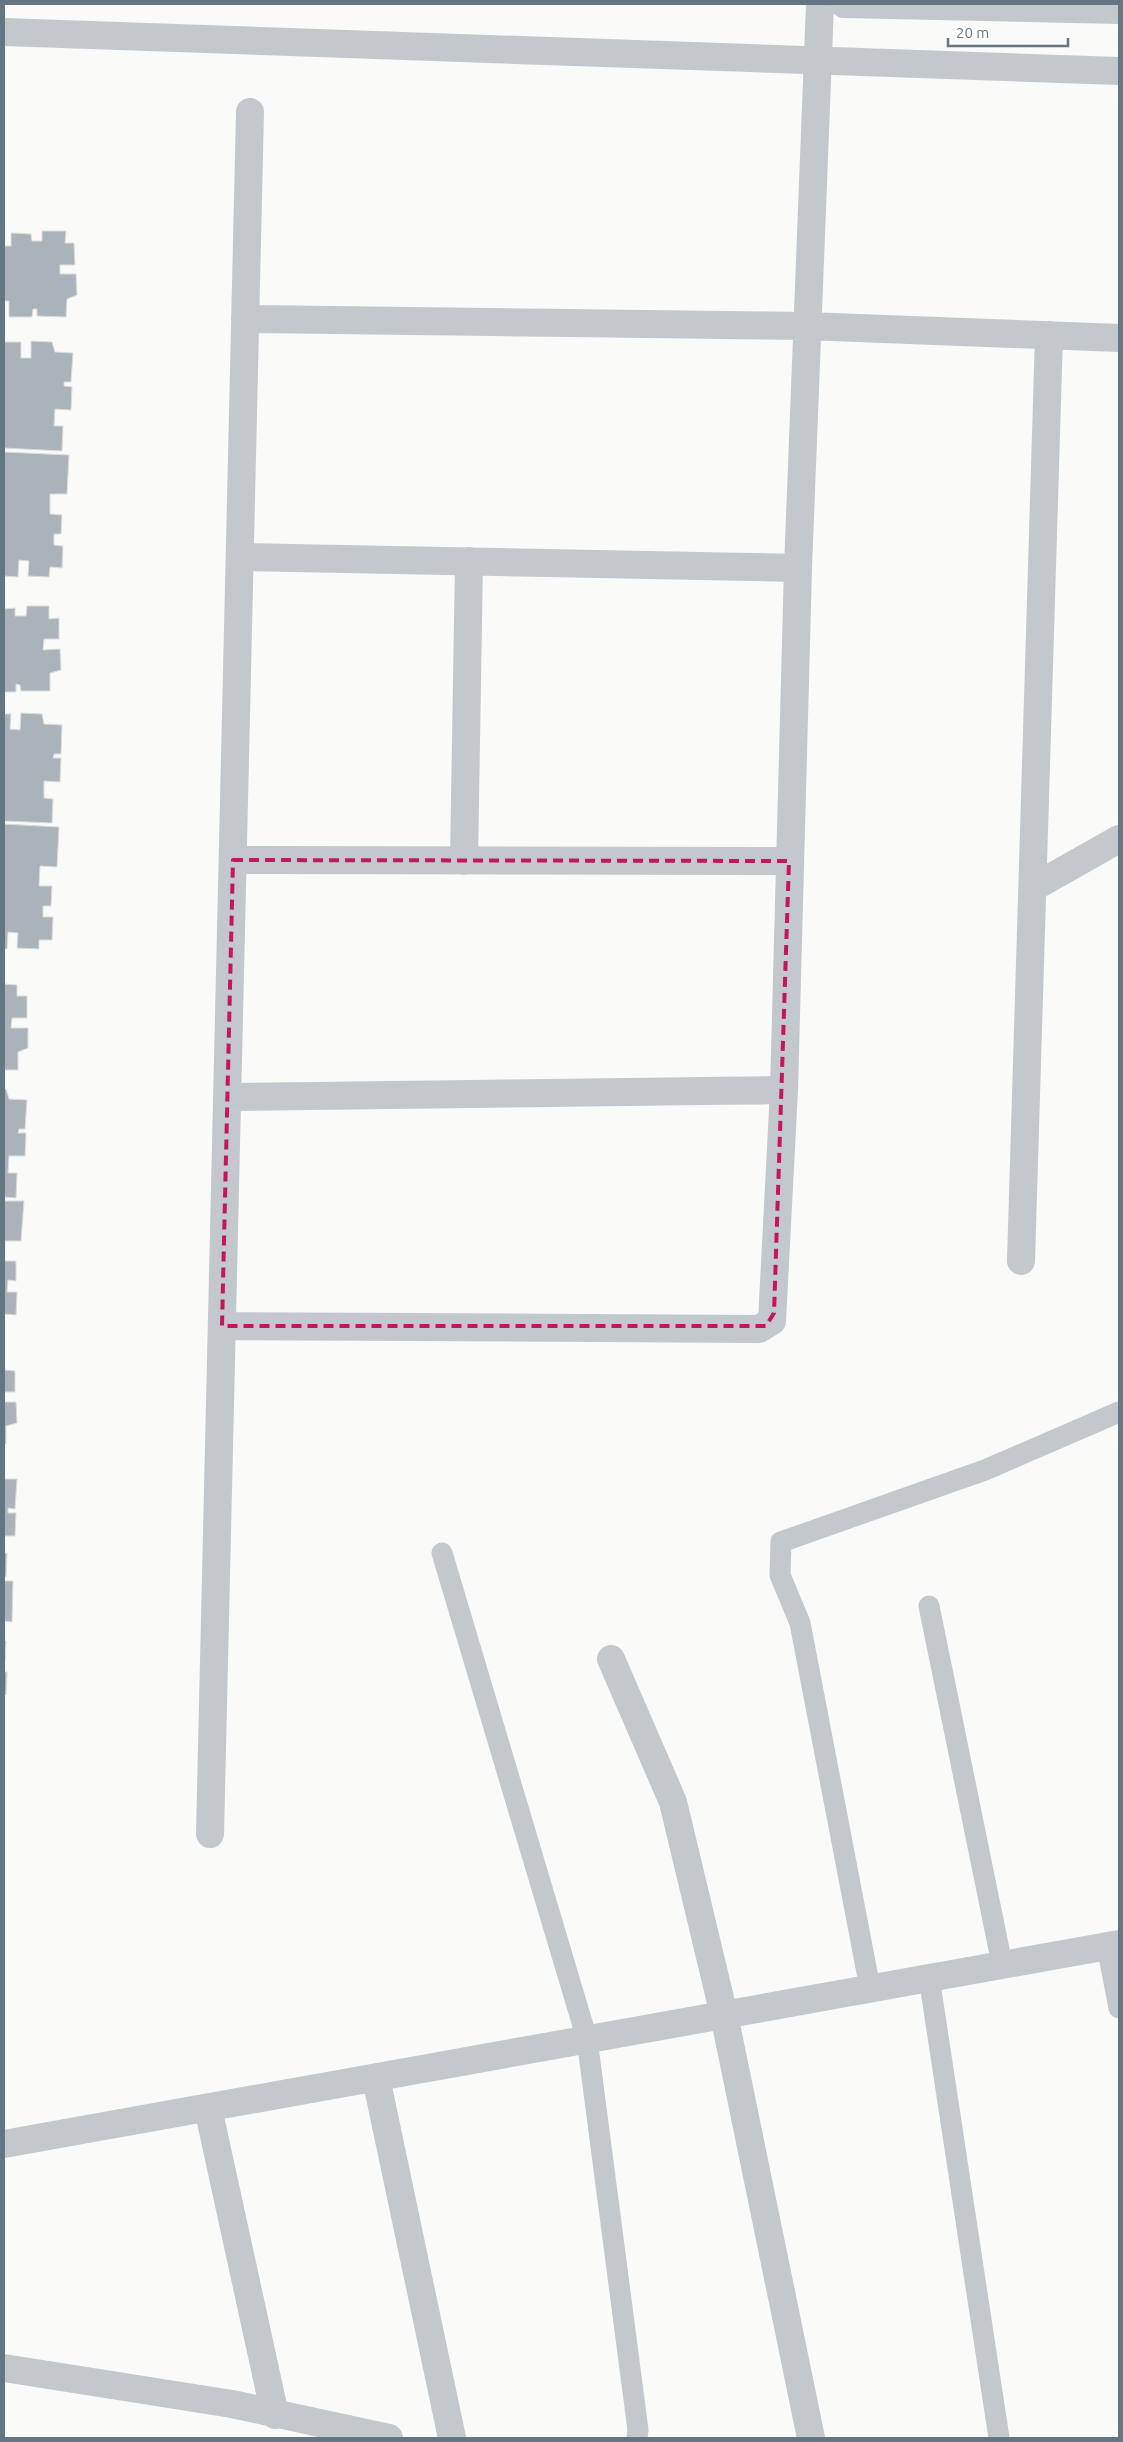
<svg xmlns="http://www.w3.org/2000/svg" width="1123" height="2442" font-family="Ubuntu,sans-serif">
<rect width="100%" height="100%" fill="#fafaf8"/>
<path fill="#aab3b9" stroke="#dcdcda" d="M42 231H66L65 243H74L75 265H60V274H76L77 295 67 299 66 317 37 316V309H33L32 317H9V301H4V246H11V233L31 234 32 241H42Z
M31 341 52 342 55 352 73 353 71 382H64V386L72 387 71 410 55 409 54 426H63L62 451 4 448V342H21V358H31Z
M4 452 69 455 67 494H50V514L62 515 61 534H54V545L63 546 62 568 50 567 49 577 28 576 29 561 19 560 18 577 4 576Z
M27 606H49V619L59 618V639H44L43 650 60 649 61 670 50 673V691H21L20 685 16 684V692H4V609L15 608V616H26Z
M21 713 42 714 44 724 62 725 61 754H54L53 758H61L60 782 44 781V798L53 799 52 823 4 821V714H11L10 729 20 730Z
M4 824 59 827 57 867 40 866 39 886H52L51 906H43V917H53L52 940H39V949L17 948 18 933 8 932 7 949H4Z
M4 984 17 985V996H27V1018H12L11 1028H28V1048L18 1052V1070H4Z
M4 1089H6L9 1099 27 1100 25 1129H19L18 1133H26L25 1156H9L8 1173H17L16 1198 4 1197Z
M4 1201H24L21 1241H5L4 1259Z
M4 1261H16V1281L8 1280 7 1292H17L16 1315 4 1314V1320Z
M4 1358 5 1370 15 1371V1392H4Z
M4 1402H16L17 1423 6 1426V1444H4Z
M4 1479H17L15 1509 8 1508V1513H16L15 1536H4Z
M4 1553H7L6 1577H4Z
M4 1581H13L12 1622 4 1621Z
M4 1641H6L5 1661H4Z
M4 1672H7L6 1695 4 1694Z"/>
<g fill="none" stroke-linecap="round" stroke-linejoin="round">
<path stroke="#c3c8cc" stroke-width="21" d="M442 1553 587 2039 638 2430 637 2438
M929 1606 1002 1964
M1107 1946 1119 2008
M929 1977 999 2438
M870 1988 800 1623 780 1575 781 1542 985 1470 1119 1412"/>
<path stroke="#c3c8cc" stroke-width="28" d="M245 319 806 326 1119 338
M240 557 798 568
M233 860 789 861
M464 861 469 561
M1034 887 1119 839
M227 1097 784 1090
M1021 1261 1049 335
M222 1326 759 1329 772 1321 784 1090 798 568 820 4
M611 1659 673 1802 724 2015 811 2438
M210 1834 250 112
M376 2078 452 2438
M208 2108 275 2415
M4 2144 1119 1944
M4 2368 232 2404 389 2438"/>
<path stroke="#c3c8cc" stroke-width="28" d="M844 4 1119 10
M4 32 1119 71"/>
</g>
<path fill="none" stroke="#c2185b" stroke-width="4" stroke-dasharray="10 6" stroke-linejoin="round" d="M233 860 789 861 774 1313 766 1326H222Z"/>
<rect width="1123" height="2442" fill="none" stroke="#657683" stroke-width="10"/>
<path d="M948 38v8h120v-8" fill="none" stroke="#657683" stroke-width="2.5"/>
<text x="956" y="38" font-size="15" fill="#657683" stroke="#ffffff" stroke-width="4" paint-order="stroke">20 m</text>
</svg>
